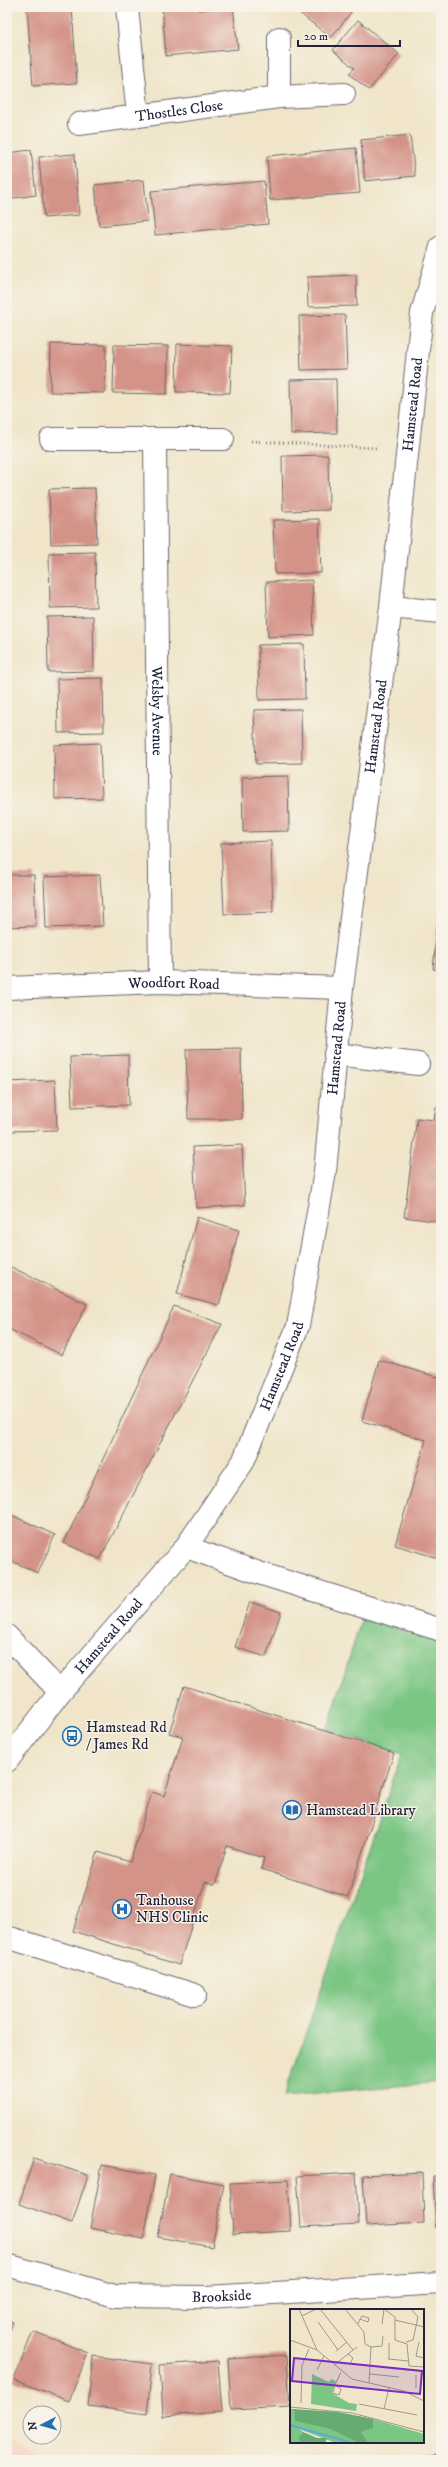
<svg xmlns="http://www.w3.org/2000/svg" width="448" height="2467" font-family="'IM FELL DW Pica',serif">
<rect width="100%" height="100%" fill="#f7f3e8"/>
<filter id="ink" filterUnits="userSpaceOnUse"><feTurbulence type="fractalNoise" baseFrequency=".025" numOctaves="2"/><feDisplacementMap in="SourceGraphic" scale="8" xChannelSelector="R" yChannelSelector="G"/><feConvolveMatrix kernelMatrix="1 2 1 2 8 2 1 2 1" color-interpolation-filters="sRGB"/></filter>
<filter id="wash" filterUnits="userSpaceOnUse"><feTurbulence type="fractalNoise" baseFrequency=".012" numOctaves="4" result="noise"/><feDisplacementMap in="SourceGraphic" scale="16" xChannelSelector="R" yChannelSelector="G"/><feGaussianBlur stdDeviation="0.9" result="paint"/><feColorMatrix in="noise" values="0 0 0 0 0 0 0 0 0 0 0 0 0 0 0 0 0 1.4 0 .05"/><feComposite in="paint" operator="in"/></filter>
<g filter="url(#wash)">
<rect width="100%" height="100%" fill="#f0e5c9"/>
<path fill="#f4d3c0" d="M7 2437 42 2460H7Z"/>
<path fill="#7cc684" stroke="#4f7460" d="M362 1617 441 1634V2082L284 2096 402 1754 327 1730Z"/>
<g id="blocks">
<path fill="#d49388" d="M27 7H72L77 83 33 86Z
M162 7H198V10L233 7 238 49 166 56Z
M292 7H355L331 38Z
M358 20 399 54 369 90 349 74 354 68 333 50Z
M410 135 415 176 365 181 361 140Z
M356 148 360 193 270 200 267 156Z
M31 150 36 195 7 199V153Z
M75 154 79 215 44 218 39 157Z
M144 180 148 221 99 226 95 185Z
M264 181 268 224 155 235 151 191Z
M356 275 357 306 308 307 307 277Z
M345 315 347 369 301 370 299 316Z
M51 344 106 345 105 393 50 392Z
M177 344 232 346 230 393 176 392Z
M114 345 168 346 167 394 113 393Z
M336 379 337 433 291 434 290 380Z
M328 455 329 510 283 511 282 456Z
M95 488 97 543 51 544 49 489Z
M319 519 321 573 275 574 273 520Z
M95 552 96 607 50 608 49 553Z
M312 580 314 635 268 637 266 582Z
M93 616 94 671 48 672 47 617Z
M304 644 305 699 259 700 258 645Z
M103 678 104 732 58 733 57 679Z
M301 709 302 763 256 764 254 710Z
M100 743 102 798 55 799 54 745Z
M288 776 289 831 243 832 242 777Z
M271 841 273 912 224 914 221 843Z
M7 875H34L36 926 7 927Z
M100 875 103 926 46 928 44 877Z
M439 911H441V970L433 969Z
M241 1048 242 1119H188L186 1049Z
M128 1055 129 1105 72 1107 70 1057Z
M55 1080 57 1130 7 1131V1082Z
M436 1107 441 1108V1222L404 1217 417 1118 434 1120Z
M242 1145 245 1205 196 1208 193 1147Z
M197 1217 239 1230 219 1305 177 1294Z
M7 1265 87 1304 62 1355 7 1328Z
M174 1306 222 1324 100 1559 64 1543Z
M379 1360 441 1378V1559L395 1545 426 1440 362 1421Z
M7 1513 55 1535 38 1573 7 1559Z
M250 1602 281 1612 266 1657 235 1647Z
M184 1686 394 1753 348 1897 261 1869 264 1858 227 1846 215 1885 205 1882 179 1965 73 1931 98 1852 130 1862 152 1792 164 1796 183 1737 169 1733Z
M34 2158 88 2175 72 2223 19 2204Z
M102 2165 155 2175 144 2239 90 2228Z
M422 2172 424 2223 366 2226 363 2175Z
M356 2173 359 2224 301 2227 297 2176Z
M170 2174 224 2184 212 2247 158 2237Z
M433 2176H441V2227L436 2228Z
M288 2180 291 2231 233 2234 230 2183Z
M7 2320 13 2322 7 2339Z
M33 2331 88 2353 69 2401 14 2380Z
M287 2355 290 2407 231 2410 228 2359Z
M93 2356 152 2364 147 2414 88 2406Z
M218 2361 222 2412 163 2416 160 2365Z
M441 2456V2460H408V2459Z"/>
</g>
</g>
<g filter="url(#ink)">
<use href="#blocks" fill-opacity="0" stroke="#6a666d" stroke-width="1"/>
<g fill="none" stroke-linecap="round" stroke-linejoin="round">
<g stroke="#6a666d" stroke-width="24">
<g id="minor">
<path d="M127 7 138 116"/>
<path d="M279 38V97"/>
<path id="s1" d="M79 124 279 97 344 94"/>
<path d="M51 439H223"/>
<path id="s2" d="M155 440 160 982"/>
<path d="M391 607 441 612"/>
<path id="s3" d="M7 988 160 982 342 988"/>
<path d="M335 1054 418 1064"/>
<path d="M186 1547 262 1574 441 1630"/>
<path d="M7 1636 60 1692"/>
<path d="M7 1937 195 1995"/>
<path id="s4" d="M7 2265 115 2296 207 2297 441 2283"/>
</g>
</g>
<g stroke="#6a666d" stroke-width="24">
<g id="major">
<path id="s5" d="M7 1761 60 1692 186 1547 243 1462 298 1326 325 1172 342 988 391 607 422 313 441 247"/>
</g>
</g>
<path stroke="#6a666d" stroke-width="2.5" stroke-dasharray="1 3" stroke-linecap="butt" d="M251 441 378 448"/>
<use href="#minor" stroke="#fff" stroke-width="22"/>
<use href="#major" stroke="#fff" stroke-width="22"/>
</g>
</g>
<defs>
<g id="bus-ring" transform="scale(1)"><circle r="9.5" fill="#f7f3e8" stroke="#1f6fb2" stroke-width="1.5"/><path d="M-5-6H5V4H4V6H2V4H-2V6H-4V4H-5ZM-3.5-4V0h7V-4ZM-3.5 1.2v1.5H-2V1.2ZM2 1.2v1.5H3.5V1.2Z" fill="#1f6fb2"/></g>
<g id="library-ring" transform="scale(1)"><circle r="9.5" fill="#f7f3e8" stroke="#1f6fb2" stroke-width="1.5"/><path d="M-6-4Q-3-5.5-.7-3.5V5Q-3 3-6 4ZM6-4Q3-5.5 .7-3.5V5Q3 3 6 4Z" fill="#1f6fb2"/></g>
<g id="hospital-ring" transform="scale(1)"><circle r="9.5" fill="#f7f3e8" stroke="#1f6fb2" stroke-width="1.5"/><path d="M-5-5h3v3.5h4V-5h3V5h-3V1.5h-4V5h-3Z" fill="#1f6fb2"/></g>
</defs>
<g fill-rule="evenodd">
<use href="#bus-ring" x="72" y="1736"/>
<use href="#library-ring" x="292" y="1810"/>
<use href="#hospital-ring" x="122" y="1909"/>
</g>
<g text-anchor="middle" dominant-baseline="central" stroke-width="3" stroke-linejoin="round" paint-order="stroke">
<g font-size="15" fill="#22223b" stroke="#f7f3e8">
<text stroke="none"><textPath href="#s1" startOffset="101">Thostles Close</textPath></text>
<text stroke="none"><textPath href="#s5" startOffset="1457">Hamstead Road</textPath></text>
<text stroke="none"><textPath href="#s2" startOffset="271">Welsby Avenue</textPath></text>
<text stroke="none"><textPath href="#s5" startOffset="1133">Hamstead Road</textPath></text>
<text stroke="none"><textPath href="#s3" startOffset="167">Woodfort Road</textPath></text>
<text stroke="none"><textPath href="#s5" startOffset="809">Hamstead Road</textPath></text>
<text stroke="none"><textPath href="#s5" startOffset="485">Hamstead Road</textPath></text>
<text stroke="none"><textPath href="#s5" startOffset="161">Hamstead Road</textPath></text>
<text stroke="none"><textPath href="#s4" startOffset="219">Brookside</textPath></text>
</g>
<g font-size="15" fill="#22223b" stroke="#f7f3e8" text-anchor="start">
<text x="86" y="1727">Hamstead Rd<tspan x="86" dy="17">/ James Rd</tspan></text>
<text x="306" y="1810">Hamstead Library</text>
<text x="136" y="1900">Tanhouse<tspan x="136" dy="17">NHS Clinic</tspan></text>
</g>
</g>
<g transform="translate(290 2309)">
<rect width="134" height="134" fill="#f0e5c9"/>
<path d="M22 65 39 73 41 70 46 72 42 84 59 94 67 95 66 102 21 95ZM0 100 47 103 83 110 134 125V134H46L9 120 13 123 10 129V134H0Z" fill="#7cc684"/>
<path d="M0 100 47 103 83 110V119L71 123 78 134H69L41 120 5 112V102ZM13 123 27 129H37L35 134H10L9 129Z" fill="#65ab72"/>
<path fill="none" stroke="#63a7d8" stroke-width="2" d="M0 116 62 134"/>
<path fill="none" stroke="#9e9790" stroke-width="1" d="M9 0 27 41M30 0 63 41M55 0 74 23 75 35 81 38 79 74M94 0 105 8V31L117 35 119 57 134 58M12 7 26 0M105 11 134 18M28 13 48 41M68 15 70 10 72 7 79 9 78 13 70 10M92 15 94 0M0 31 27 41 62 70 114 82 134 92M116 33 123 31 128 8 121 0M129 33 126 47 134 49M81 38 92 37 93 27M46 42 57 33M58 45 63 49 60 55M99 50 118 52M99 51V34M44 56 67 38M27 61 34 47M80 65 109 68M126 66V79M45 76 51 80 49 86 43 84ZM45 76 51 63M11 94 12 56 19 40M69 95 127 106M0 98 62 104 134 123M94 100 99 79"/>
<path fill="#7b2cbf" fill-opacity="0.15" stroke="#7b2cbf" stroke-width="2" d="M4 49 132 62 130 85 2 72Z"/>
<rect width="134" height="134" fill="none" stroke="#22223b" stroke-width="2"/>
</g>
<rect width="448" height="2467" fill="none" stroke="#f7f3e8" stroke-width="24"/>
<g transform="translate(42 2425) rotate(264)"><circle r="19" fill="#f7f3e8" stroke="#a29fa3"/>
<path d="M0-3L7 15L0 10L-7 15Z" fill="#1f6fb2"/>
<text y="-6" font-size="11" font-weight="bold" text-anchor="middle" fill="#22223b">N</text>
</g>
<path d="M298 40v6h102v-6" fill="none" stroke="#22223b" stroke-width="2"/>
<text x="304" y="40" font-size="12" fill="#22223b" stroke="#f7f3e8" stroke-width="3" paint-order="stroke">20 m</text>
</svg>
